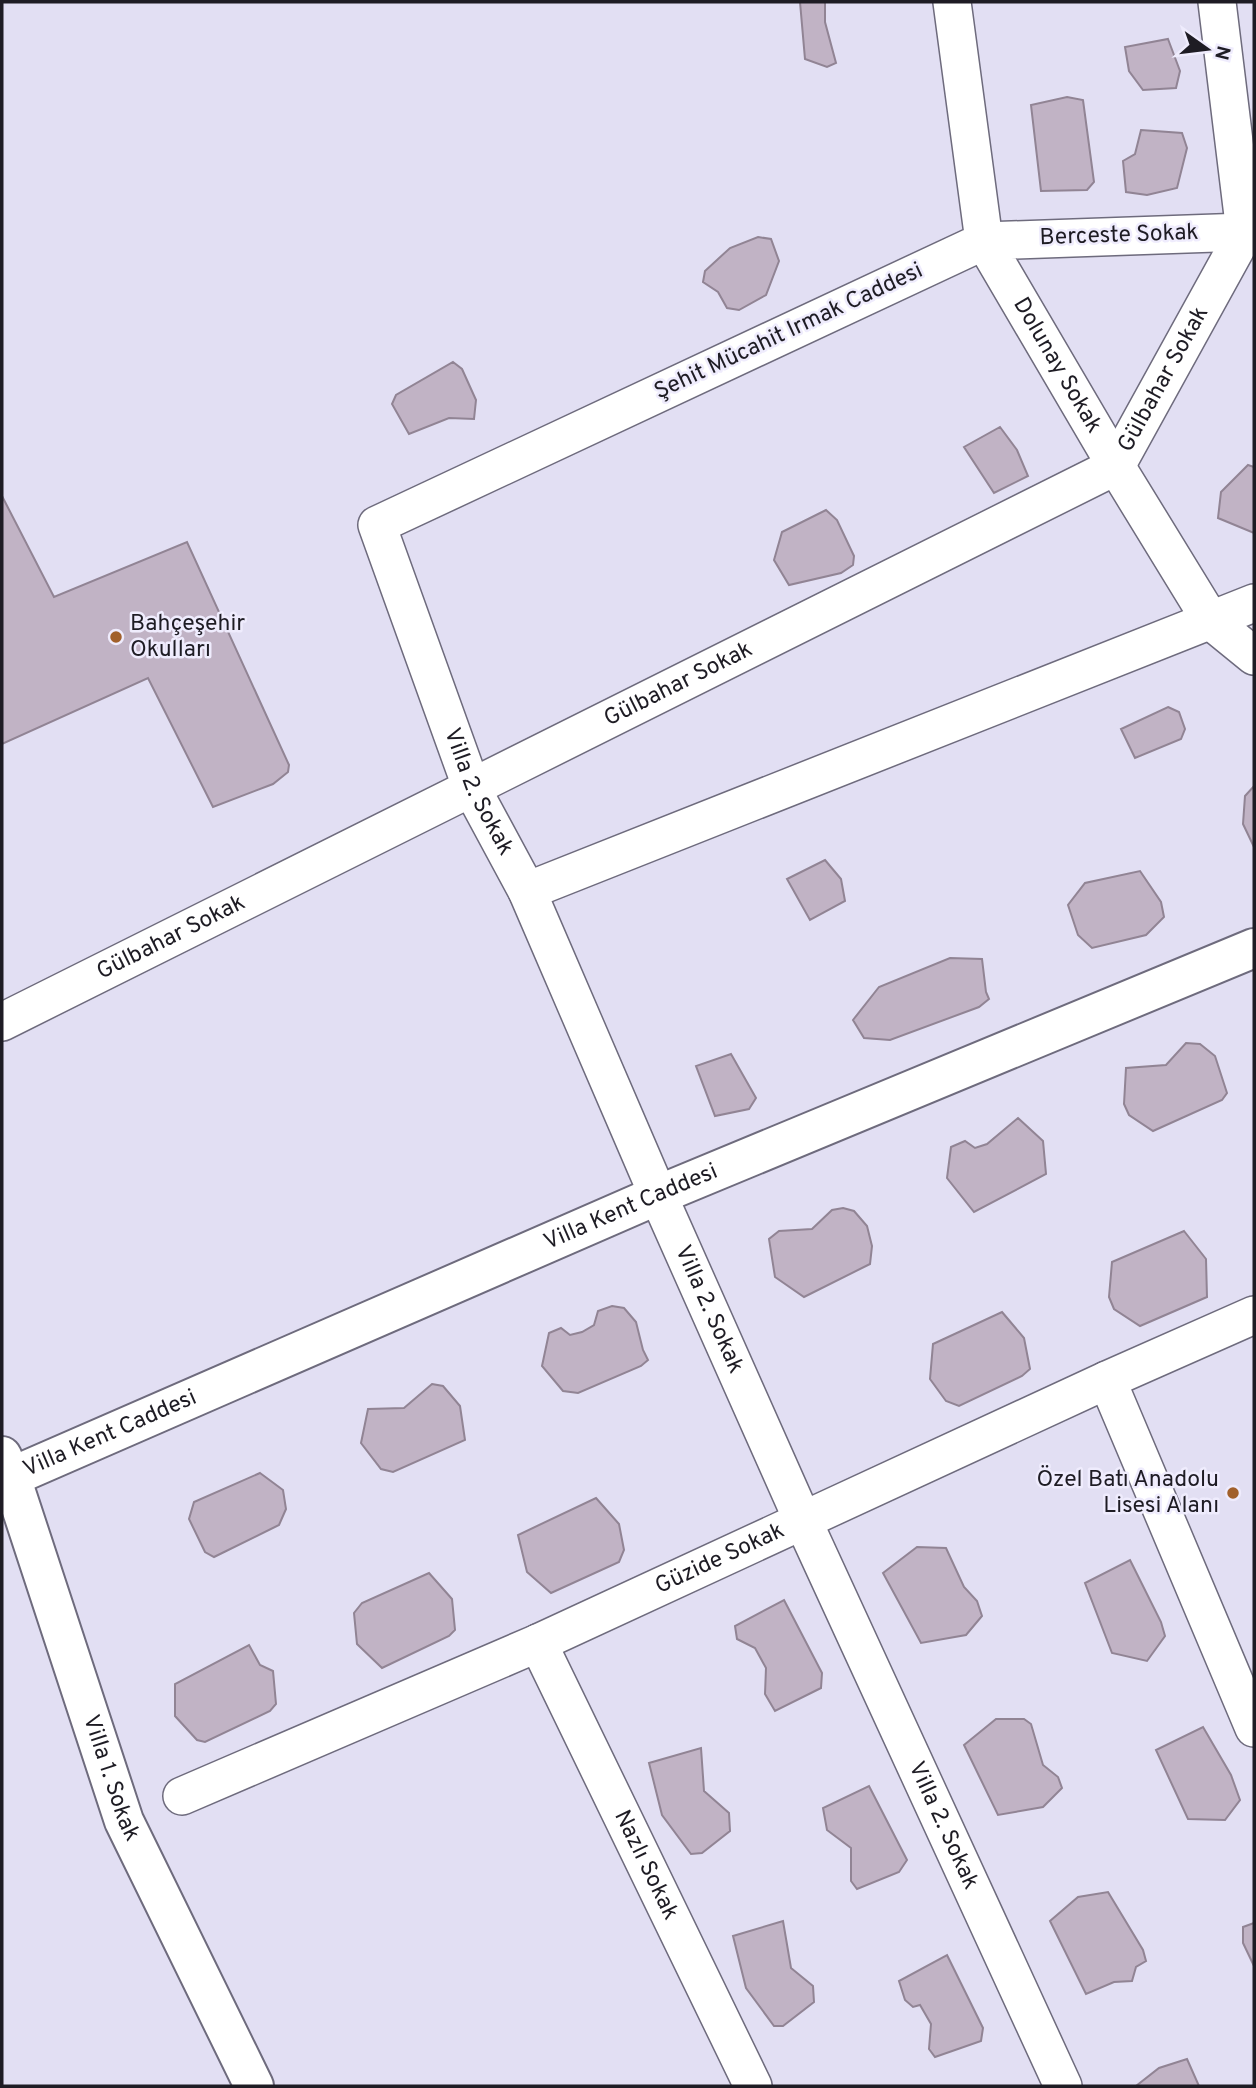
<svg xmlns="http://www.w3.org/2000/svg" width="1256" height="2088" font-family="Overpass,sans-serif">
<rect width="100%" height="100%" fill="#e2dff3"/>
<path fill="#c1b3c5" stroke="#918494" stroke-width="2" d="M800 2H825V22L836 63 827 67 805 59Z
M1168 39 1180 71 1176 88 1143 90 1129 71 1125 47Z
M1067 97 1083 100 1094 182 1087 190 1041 191 1031 105Z
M1141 130 1182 133 1187 148 1177 188 1147 195 1126 192 1123 161 1135 154Z
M758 237 771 239 779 261 766 295 739 310 727 308 718 292 703 282 705 271 730 248Z
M453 362 462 369 476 400 474 419 449 418 409 434 392 404 396 395Z
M1000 427 1017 450 1028 476 994 493 964 447Z
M1248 465 1254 467V533L1218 518 1221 492Z
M2 496 54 597 187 542 289 765 288 772 273 784 213 807 148 678 2 744Z
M826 510 837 520 854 556 853 565 841 573 789 585 774 560 782 532Z
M1168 707 1179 712 1185 729 1181 739 1135 758 1121 729Z
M1254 786V847L1243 824 1245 796Z
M825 860 841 879 845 901 810 920 787 879Z
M1140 871 1161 902 1164 917 1146 935 1092 948 1078 935 1068 905 1085 883Z
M950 958 982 959 986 992 989 999 979 1007 890 1040 864 1038 853 1020 879 987Z
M1186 1043 1200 1044 1215 1056 1227 1093 1222 1100 1153 1131 1129 1115 1124 1104 1126 1068 1166 1065Z
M731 1054 756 1098 749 1109 715 1116 696 1066Z
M1018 1118 1043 1141 1046 1174 974 1212 947 1178 951 1147 965 1141 975 1148 987 1144Z
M843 1208 854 1211 867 1226 872 1246 870 1264 804 1297 775 1277 769 1239 779 1231 812 1229 832 1210Z
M1184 1231 1206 1259 1207 1297 1140 1326 1114 1309 1109 1297 1112 1262Z
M612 1306 624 1308 636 1322 643 1350 648 1360 641 1366 578 1393 563 1391 542 1366 549 1333 561 1328 570 1335 582 1332 594 1325 598 1311Z
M1002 1312 1024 1338 1030 1369 1022 1376 959 1406 946 1401 930 1379 933 1344Z
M432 1384 443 1386 460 1406 465 1440 393 1472 381 1469 361 1443 368 1409 404 1408Z
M260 1473 283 1490 286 1509 279 1525 214 1557 205 1552 189 1519 194 1502Z
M596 1498 619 1524 624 1550 619 1562 551 1593 527 1572 518 1535Z
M917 1547 946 1548 964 1587 977 1601 982 1616 966 1635 921 1643 883 1573Z
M1130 1560 1161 1622 1165 1636 1147 1661 1112 1653 1085 1583Z
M429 1573 452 1599 455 1630 449 1636 382 1668 357 1644 354 1613 362 1603Z
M784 1600 822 1673 821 1688 775 1711 765 1694 766 1668 755 1648 737 1639 735 1626Z
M249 1645 260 1665 273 1671 276 1704 270 1711 205 1742 197 1740 175 1716V1684Z
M996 1719H1024L1031 1724 1043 1765 1058 1777 1062 1788 1043 1807 998 1815 964 1745Z
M1203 1727 1231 1775 1240 1800 1225 1820 1188 1819 1156 1750Z
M701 1748 704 1791 729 1813 730 1831 702 1853 691 1854 662 1815 649 1763Z
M869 1786 907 1860 899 1872 857 1889 851 1881V1848L827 1830 823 1808Z
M1108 1892 1143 1950 1146 1961 1136 1967 1132 1981 1114 1982 1086 1994 1050 1921 1078 1897Z
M783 1921 791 1968 813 1986 814 2002 783 2026H774L746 1988 733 1936Z
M1254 1923V1966L1243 1943V1927Z
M947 1955 983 2028 981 2041 935 2057 929 2049 931 2024 920 2005 913 2007 905 2000 899 1981Z
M1187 2059 1199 2086H1136L1159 2068Z"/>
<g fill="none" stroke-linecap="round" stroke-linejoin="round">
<g stroke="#6e6b7d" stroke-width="40">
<g id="street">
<path id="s1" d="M952 2 984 241 377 525 472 789 527 891 658 1195 803 1521 1063 2086"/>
<path id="s2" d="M1254 229 1245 232 984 241 1116 466 1211 621 1254 656"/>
<path d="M527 891 1254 603"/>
<path id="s3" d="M2 1022 1116 466 1245 232 1217 2"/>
<path d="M1107 1380 1254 1728"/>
<path id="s4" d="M538 1643 753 2086"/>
<path id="s5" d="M182 1796 538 1643 1107 1380 1254 1315"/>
</g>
</g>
<g stroke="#6e6b7d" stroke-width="42">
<g id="secondary">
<path id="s6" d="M2 1456 11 1477 124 1821 254 2086"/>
<path id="s7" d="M11 1477 658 1195 1254 948"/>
</g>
</g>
<use href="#street" stroke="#fff" stroke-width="37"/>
<use href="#secondary" stroke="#fff" stroke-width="38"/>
</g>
<g fill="#a1602b" stroke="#efecfd" stroke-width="2.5">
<circle cx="116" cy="637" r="7"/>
<circle cx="1233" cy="1493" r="7"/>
</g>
<g text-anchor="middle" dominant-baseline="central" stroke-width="5" stroke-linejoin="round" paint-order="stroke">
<g font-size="23" fill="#1e1c24" stroke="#efecfd">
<text transform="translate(1119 236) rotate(-2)">Berceste Sokak</text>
<text transform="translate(789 332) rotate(-25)">Şehit Mücahit Irmak Caddesi</text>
<text stroke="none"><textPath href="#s2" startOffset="415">Dolunay Sokak</textPath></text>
<text stroke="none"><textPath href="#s3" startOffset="1344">Gülbahar Sokak</textPath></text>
<text stroke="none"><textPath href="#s3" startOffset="756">Gülbahar Sokak</textPath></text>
<text stroke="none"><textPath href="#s1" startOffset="1197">Villa 2. Sokak</textPath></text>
<text stroke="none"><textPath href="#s3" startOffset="189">Gülbahar Sokak</textPath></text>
<text stroke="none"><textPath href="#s7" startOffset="676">Villa Kent Caddesi</textPath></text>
<text stroke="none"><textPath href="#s1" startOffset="1764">Villa 2. Sokak</textPath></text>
<text stroke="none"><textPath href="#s7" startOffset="108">Villa Kent Caddesi</textPath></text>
<text stroke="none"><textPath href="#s5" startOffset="588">Güzide Sokak</textPath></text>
<text stroke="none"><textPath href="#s6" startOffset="340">Villa 1. Sokak</textPath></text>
<text stroke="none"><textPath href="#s1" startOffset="2331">Villa 2. Sokak</textPath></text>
<text stroke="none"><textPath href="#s4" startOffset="247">Nazlı Sokak</textPath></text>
</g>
<g font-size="23" fill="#1e1c24" stroke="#efecfd" text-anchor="start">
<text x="130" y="624">Bahçeşehir<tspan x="130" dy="26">Okulları</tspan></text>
<text x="1219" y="1480" text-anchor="end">Özel Batı Anadolu<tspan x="1219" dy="26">Lisesi Alanı</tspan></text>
</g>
</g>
<rect width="1256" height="2088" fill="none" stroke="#1e1c24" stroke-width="7"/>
<g transform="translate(1207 49) rotate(104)" stroke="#efecfd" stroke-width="5" paint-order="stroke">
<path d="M0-5L12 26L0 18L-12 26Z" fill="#1e1c24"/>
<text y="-10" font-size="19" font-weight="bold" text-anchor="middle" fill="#1e1c24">N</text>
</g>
</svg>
